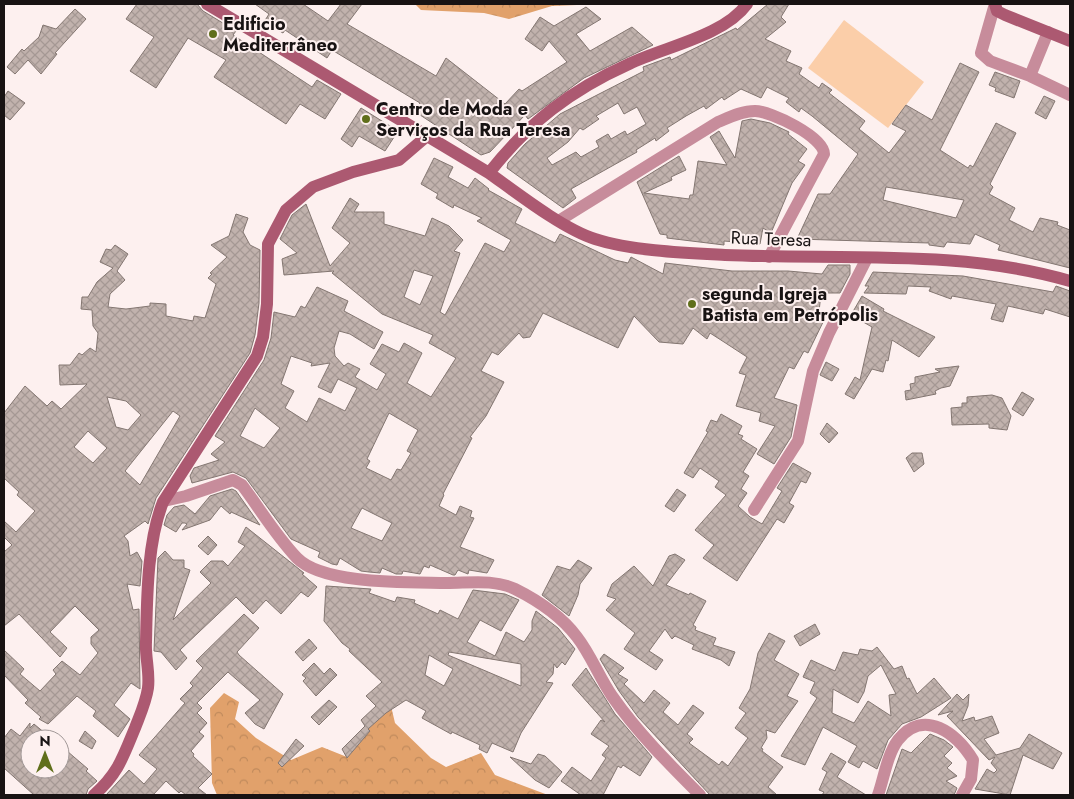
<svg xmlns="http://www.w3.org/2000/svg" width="1074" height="799" font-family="Jost,sans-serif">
<defs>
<pattern id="forest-crowns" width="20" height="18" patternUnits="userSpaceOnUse" patternTransform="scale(1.25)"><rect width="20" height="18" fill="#e1a16b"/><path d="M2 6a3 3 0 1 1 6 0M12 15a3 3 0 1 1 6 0" fill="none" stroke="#c08a5c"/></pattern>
<pattern id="building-cross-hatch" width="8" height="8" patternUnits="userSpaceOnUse" patternTransform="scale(1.25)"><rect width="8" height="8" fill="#c1b2ad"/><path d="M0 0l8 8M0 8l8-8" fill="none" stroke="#a59894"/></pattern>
</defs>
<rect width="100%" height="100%" fill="#fdf0ef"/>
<path fill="url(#forest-crowns)" d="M415 4H602L552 6 509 19 484 13 421 10Z
M224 693 239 702 235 719 256 738 291 760 322 747 347 757 373 723 391 706 395 723 431 758 446 767 481 753 495 775 548 795H217L212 783 210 708Z"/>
<path fill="#fbcea9" d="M844 20 924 82 888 128 808 68Z"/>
<path fill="url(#building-cross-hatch)" stroke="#837671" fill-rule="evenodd" d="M137 4H197L203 11 236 31 233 35 312 87 317 80 341 94 325 119 300 104 286 124 214 77 226 60 188 38 156 88 130 71 154 37 126 19Z
M255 4H303L328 21 341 4H362L347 24 436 76 446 58 505 104 519 89 522 91 567 62 549 41 542 51 525 39 540 17 554 26 586 7 601 19 576 34 590 51 632 27 653 45 584 78 528 119 525 115 490 152 481 155 414 111 420 103 332 50 327 58 285 30 283 33 264 22 269 14Z
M768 4H789L781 17 786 22 765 39 791 51 786 61 802 68 799 74 819 88 822 83 832 90 829 93 865 121 859 129 889 153 906 131 892 124 906 105 932 120 960 63 979 72 940 150 968 168 970 165 973 167 996 123 1016 133 990 184 993 187 989 194 1015 208 1009 220 1033 232 1040 218 1058 222 1057 225 1070 230V268L998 250 1000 245 975 234 970 244 947 242 944 247 929 245V243L797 239 818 194H830L858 154 812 116 801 108 799 112 786 102 789 98 767 87 761 98 741 89 724 100 722 97 706 109 704 106 686 116 667 128 669 131 656 141 655 138 636 150 637 152 571 189 576 198 563 208 507 168 508 163 525 144 560 114 644 71 643 67 670 57 671 60 736 28 737 30ZM618 103 624 114 637 107 646 124 627 135 625 131 611 139 608 134 596 141 599 147 581 157 576 152 552 165 547 158 568 142 580 128 583 130 599 119 596 116ZM886 187 964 200 956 218 883 200Z
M75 9 86 19 55 53 57 54 41 74 28 60 15 74 7 67 22 49 24 51 39 37 43 25 56 29Z
M995 72 1020 81 1014 98 995 91 996 88 989 85Z
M8 91 25 103 10 120 4 115V97Z
M1044 96 1055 101 1046 119 1035 113Z
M361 108 398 131 385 151 359 136 352 147 341 139Z
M751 119 770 123 789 132 788 134 807 149 798 161 805 165 792 183 771 233 763 228 760 244 724 241V245L667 238V235L660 234 637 182 679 156 686 170 671 177 672 180 644 193 689 199 690 195H693L698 161 727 165 710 137 719 131 735 158 742 121Z
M434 158 453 167 448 177 468 188 475 178 489 189 488 190 522 209 515 223 555 243 560 234 615 260 628 263 631 257 663 274 665 263 732 271H788L822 274 828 265H850V274L840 293H821L819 312 826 316 808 353 804 351 794 369 789 367 774 398 797 405 791 437 774 464 757 454 775 426 759 421 761 413 736 406 746 375 739 373 747 357 724 342 710 333 707 339 693 328 683 344 659 342 634 316 618 348 543 313 530 337 523 338 519 333 498 355 492 352 481 371 504 382 486 416 470 437 472 438 443 494 444 495 439 506 456 515 460 506 472 511 470 517 474 518 460 547 494 560 487 573 469 570 468 574 458 570 455 575H453L430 565 429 568 424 566 420 574 403 571 402 574H396L382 568 380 573 369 572 361 571 340 558 337 565 332 564 318 557 320 552 291 539 246 478 233 472 192 483 190 476 194 468 219 460 211 454 225 442 215 436 264 360 271 338 274 312 295 317 301 306 305 308 317 287 348 301 344 311 383 332 374 349 350 334 339 331 334 348 335 356 344 366 348 363 360 369 355 377 377 390 386 374 370 364 382 344 399 352 404 343 422 353 407 383 431 397 456 358 429 343 433 335 382 314 332 273 334 271 284 275 282 259 297 253 280 239 292 215 306 204 330 266 350 243 332 228 350 198 359 204 354 212H384V224L425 236 432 218 449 226 463 240 454 251 460 253 440 312 445 315 485 243 504 252 511 240 477 221 482 218 454 205 453 208 436 198 438 194 421 184ZM414 270 433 276 420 305 404 297ZM291 356 312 363 311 366 330 363 318 387 331 393 338 379 357 388 345 411 319 398 307 422 285 408 294 391 281 384ZM255 408 280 428 264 448 240 436ZM389 413 418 430 407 451 411 453 401 470 397 469 391 480 366 468 370 461 367 459ZM362 508 392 523 382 541 351 528Z
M236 214 248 218 243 232 250 245 260 250 259 303 255 335 250 353 156 498 148 524 145 521 124 536 128 541 130 556 137 552 142 561 140 586 127 584 133 610 139 609 140 689 131 683 114 705 130 719 118 737 93 716 96 711 77 696 48 724 39 719 41 717 25 703 28 700 4 675V650L24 669 20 674 40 691 56 674 53 670 62 661 80 675 98 653 91 644V637L99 630 75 606 50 632 67 648 60 657 19 614 4 626V552L12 545 4 537V521L16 532 35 511 17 495 19 492 4 478V413L25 386 47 406 52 401 61 409 87 384 60 385 59 365H70L79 353 82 355 90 348 96 352 98 333 93 326 92 310 81 309 82 297H88L97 282 113 268 100 262 106 249 111 250 115 245 128 254 117 271 125 280 110 294 108 307 126 309 150 306V303L166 304V316L193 321 194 316 205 318 216 284 208 278 212 274 210 273 227 257 211 245 229 236ZM107 397 126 401 141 415 128 430 116 427ZM173 411 180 416 140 485 125 471ZM88 431 107 448 93 463 74 447Z
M873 272 963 276 1053 292 1056 286 1070 291V317L1045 309 1043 314 1008 306 1003 322 991 319 996 304 952 296 951 299 929 291 931 287 908 286 906 294 864 293 869 286H865Z
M862 296 884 309 883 311 935 337 919 357 892 340 888 361 886 360 883 372 872 369 854 399 845 394 855 377 860 380 872 327 851 315Z
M826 362 839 369 832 381 820 375Z
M959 366 950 386 941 388 935 391 936 394 906 400 905 391 911 390 910 384 915 383V377L940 372 935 369Z
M1022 392 1034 399 1023 416 1012 409Z
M992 395 1002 398 1011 416 1007 430 989 428V424L952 425 951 408 962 407V403H967V397Z
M721 414 742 426 738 434 743 436 741 439 757 449 743 472 749 476 741 489 747 493 738 506 750 517 762 524 782 491 777 488 793 463 811 473 806 483 801 481 789 503 794 506 784 523 777 519 737 581 703 558 714 545 695 530 726 495 715 487 719 481 700 468 693 478 684 473 708 432 706 431 711 420 717 422Z
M827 423 838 433 829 443 820 434Z
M912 453H922L924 464 914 472 906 458Z
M232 489 236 491 260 525 231 512 230 514 221 506 210 520 182 530 187 524 185 523H182L176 532 164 525 167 515 174 507 184 505 195 514 210 496Z
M677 489 686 495 674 512 665 506Z
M246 527 304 573 302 574 317 587 308 597 301 592 281 614 266 600 253 614 236 597 180 650 187 658 176 670 161 652 154 651 158 558 165 551 173 560H184V568L190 570 173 620 211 583 200 572 211 561H223L228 566 245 546 238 542Z
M208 536 217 545 208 555 198 546Z
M675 554 685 560 666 585 689 595 690 593 706 601 693 625 696 627 695 630 716 638 713 645 735 652 729 666 721 660 692 649 694 645 675 636 672 639 665 629 649 651 663 660 656 670 624 649 635 633 606 610 616 599 607 596 612 584 634 566 653 586 669 556Z
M578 560 592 568 580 584 578 595 569 616 542 595 557 566 570 570Z
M326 586 371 589 369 593 395 602 397 597 415 600 414 603 438 614 440 610 458 619 473 590 505 594 519 600 501 631 480 620 467 642 495 656 506 632 524 642 532 630V621L536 611 558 628 575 649 565 665 562 662 557 668 554 664 553 674 546 682 553 683 521 733 513 752 492 743 487 753 479 749 480 745 452 732 451 734 422 718 426 711 406 700 386 713 368 729 370 731 347 758 342 749 365 726 361 720 376 706 366 696 382 682 349 651 350 649 342 643 324 621ZM449 652 521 664V686L448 655ZM429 655 453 669 444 686 425 675Z
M244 614 259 628 237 652 239 655 283 694 264 729 255 724 245 713 260 700 228 672 197 703 202 708 197 713 207 723 199 732 204 736 191 751 194 754 193 756 212 774 198 788 207 795H186L181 791 179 793 166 781 153 795H106L129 770 144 784 157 769 139 755 185 703 180 699 193 686 190 683 203 668 196 661Z
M815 624 820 634 800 646 794 636Z
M769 633 785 641 774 660 799 674 787 696 798 701 775 733 766 730 767 738 761 748 763 749 762 751 783 767 768 787 777 795H710L638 717 619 691 600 659 604 654 624 668 618 674 628 680 624 684 644 703 654 690 670 703 663 712 678 725 693 705 704 713 687 734 693 739 689 743 719 765 722 761 728 766 748 738 735 728 746 713 739 708 750 689 758 653Z
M309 639 317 648 303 661 295 652Z
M877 647 894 669 902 666 907 679 909 678 917 694 934 678 951 698 921 717 902 724 888 740 877 769 863 761 859 768 848 762 857 746 823 727 805 765 781 756 817 698 810 693 815 682 803 677 811 660 835 671 843 652 858 655 860 649 872 651ZM881 665 896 694 889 695 891 716 868 701 854 723 832 713 833 689 858 703 864 692 868 676Z
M314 663 324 674 330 668 337 675 316 696 303 681 306 678 302 675Z
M586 668 615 714 652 757 640 776 623 765 621 768 618 766 603 795H581L561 781 572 767 591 781 606 758 602 755 609 746 591 734 601 720 605 722 572 685Z
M957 694 963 700 969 694 968 706 962 721 974 717 975 721 992 716 999 733 984 739 996 755 1020 748 1029 734 1062 753 1053 769 1023 755 1010 795 975 789 987 769 994 773 997 770 991 763 995 757 989 760 947 716 953 711 938 715Z
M329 700 337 707 319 725 311 717Z
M30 723V728L34 724 52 739H30V769H60V745L88 769 86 771 97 781 88 789 86 795H34L4 768V738L11 729 20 736Z
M85 731 96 741 92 749 79 741Z
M930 734 944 740 953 747 944 756 952 763 947 768 957 776 946 781 957 788 954 795H886L902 749 911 753Z
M296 739 304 746 282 767 278 763Z
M831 753 846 762 837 777 866 795H822L824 792 819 790 827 772 822 769Z
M538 754 545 756 562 772 549 788 535 780 510 757 531 764Z"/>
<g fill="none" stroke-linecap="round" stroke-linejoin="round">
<path stroke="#c78c9b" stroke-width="12" d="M995 4 981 53 990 61 1030 76 1070 95
M1030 76 1048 32
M560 220 718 122C730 117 742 111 755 111 771 111 824 137 824 154L769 257
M164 501 186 496 233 480 242 485C260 509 276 536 297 558 323 585 411 582 447 583 470 583 494 579 515 589 537 600 562 617 577 637 591 655 599 677 612 696 637 732 669 764 700 795
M754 510 798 441 813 371 829 333 867 258
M878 795C884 778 887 755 898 740 924 707 957 734 973 760L971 779 962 795"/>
<path stroke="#ac5971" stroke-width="12" d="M207 4 489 173C517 193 563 229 595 239 632 251 686 253 725 255 838 260 962 249 1070 281
M995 4 997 11 1005 15 1070 41
M489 173C528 123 571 90 629 64 664 47 724 36 747 4
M94 795C118 774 123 757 135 728 140 715 146 702 148 688 150 672 145 657 146 642 147 599 147 542 163 502L257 356 263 337 267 304 268 244 286 210 313 187 353 172 399 160 427 136"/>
</g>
<g fill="#606f1b" stroke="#fdf0ef" stroke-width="2">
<circle cx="213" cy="34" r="5"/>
<circle cx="366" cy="119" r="5"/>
<circle cx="692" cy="304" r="5"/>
</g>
<g text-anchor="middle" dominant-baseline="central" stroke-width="4" stroke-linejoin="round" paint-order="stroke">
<g font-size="18" font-weight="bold" fill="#181313" stroke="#fdf0ef" text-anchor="start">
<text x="223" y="24">Edificio<tspan x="223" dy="21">Mediterrâneo</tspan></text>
<text x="376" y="109">Centro de Moda e<tspan x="376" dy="21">Serviços da Rua Teresa</tspan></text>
<text x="702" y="294">segunda Igreja<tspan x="702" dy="21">Batista em Petrópolis</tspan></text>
</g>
<g font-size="18" fill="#181313" stroke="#fdf0ef">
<text transform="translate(771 239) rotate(2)">Rua Teresa</text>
</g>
</g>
<rect width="1074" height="799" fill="none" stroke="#181313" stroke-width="10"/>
<g transform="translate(45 754)"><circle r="24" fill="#fdf0ef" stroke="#a19897"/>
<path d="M0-4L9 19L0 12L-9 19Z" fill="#606f1b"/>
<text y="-8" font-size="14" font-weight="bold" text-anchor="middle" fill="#181313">N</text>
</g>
</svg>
